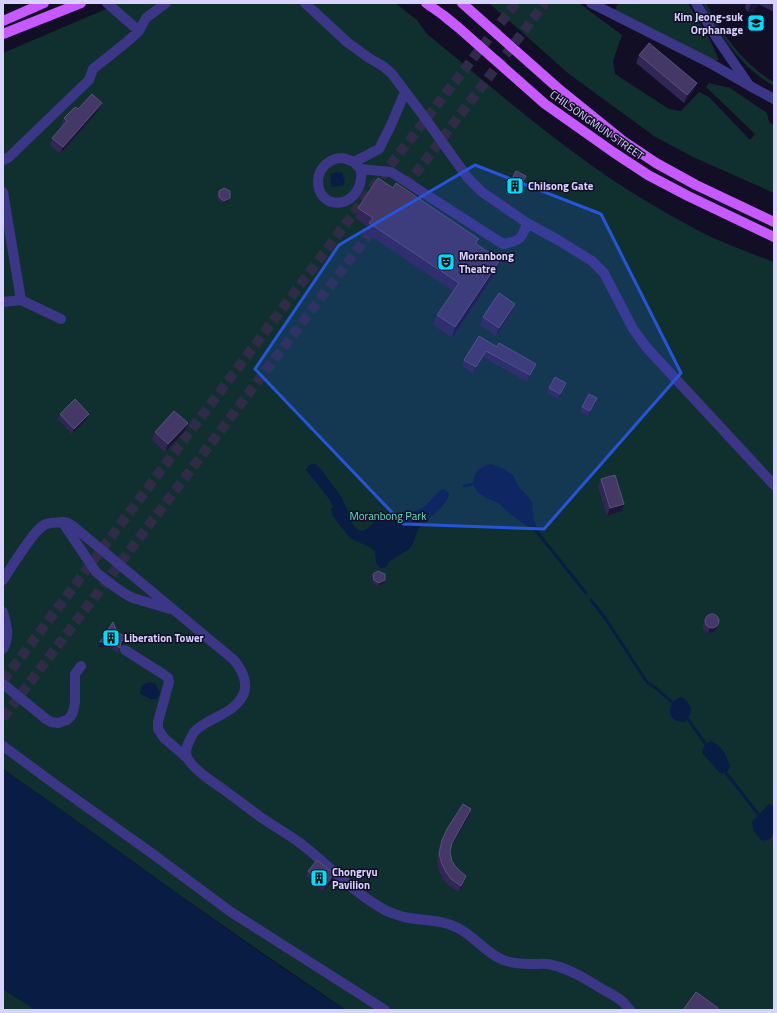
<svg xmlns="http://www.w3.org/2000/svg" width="777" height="1013" font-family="'Titillium Web',sans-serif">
<rect width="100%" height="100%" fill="#120e25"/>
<path fill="#103030" d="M120 3H395L417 20 427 34C498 92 567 154 646 201 664 212 683 222 701 232 725 244 750 253 774 262V1010H346L261 952 178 894 74 819 3 769V53Z
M489 3H576L580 4 622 35 613 61 615 74 669 109 681 111 699 92 709 97 750 140 755 134 706 87 709 83 730 88 767 113 769 122 774 125V193L693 157 654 136 569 74Z
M621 3H688L710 40 719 60 715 61 615 10 617 5Z
M703 3H706C720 32 745 66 774 82V86C743 69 718 34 703 3Z
M3 989 36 1010H3Z"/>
<path fill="#081c44" d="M336 171 338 173 341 172 343 173V177L345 178 344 180 345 183 342 186 340 185 338 187 337 186 333 187 331 186V182L330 180 331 179 330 175 333 173H335Z
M315 464 320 468 343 499V501C350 510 348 524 359 530 367 534 374 520 381 517 392 511 408 515 420 509 430 505 434 493 443 489L449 493V495L447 500 441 508 418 529 413 544 408 550 390 561 386 567 381 568 379 567 376 563 375 551 369 547 350 538 332 515 331 509 333 507 330 500 306 470 309 465Z
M491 464 504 469 513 475 518 486 529 498 532 502 534 520 540 534 535 532C526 525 516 519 508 512 505 510 503 507 501 505 494 500 483 498 477 491 468 479 478 466 491 464Z
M149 682 155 683 160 692V695L156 699H151L140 694 142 685Z
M682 697 686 700 691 708 690 714 685 722C664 723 667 700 682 697Z
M711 741C722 745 726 755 730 766L728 771 722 774 719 772 702 753C703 747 705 744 711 741Z
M3 769C118 849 229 934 346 1010H36L3 989Z
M769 804 774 806V835L770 839 762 841 753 830 752 822Z"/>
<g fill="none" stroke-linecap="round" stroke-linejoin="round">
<path stroke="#081c44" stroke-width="3" d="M464 486 474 484 476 485
M537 532 586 593
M591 600 605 618 647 682 657 689 674 704
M685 715 707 746
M723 769 759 815"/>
<path stroke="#302b46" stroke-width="10" stroke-dasharray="10 5" stroke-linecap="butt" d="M397 198 545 3
M3 681 381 177 516 3
M3 718 376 225"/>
<path stroke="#3c3686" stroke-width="10" d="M107 3 139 31
M305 3 347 42 369 58 383 66 392 74 422 114 468 178 482 192 527 223 558 240 592 261 604 273 633 329 647 348 774 485
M591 3 710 63 750 86 774 99
M696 3 716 37 749 85
M3 160 8 158 89 80 93 69 128 41 139 31 146 18 166 3
M354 162C355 164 359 167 360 169 362 173 361 180 360 184 352 210 318 209 318 181 318 168 330 158 342 158 346 158 350 161 354 162L379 149 391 125 405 92
M360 169 391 172 503 244C520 241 522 239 527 223
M3 192 21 300 61 319
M3 302 21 300
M63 522 68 523 73 526 234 660C241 669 248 680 244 693 235 714 212 716 196 730 192 734 190 740 188 744 185 751 185 756 190 762 197 772 210 780 220 787 234 797 248 808 262 818 275 827 288 834 300 843 329 865 353 893 385 910 391 913 397 915 404 917 422 921 441 919 458 928 474 936 486 953 503 960 513 964 525 964 536 964 541 964 547 963 552 965 568 968 588 980 602 989 609 993 618 997 624 1003 626 1005 628 1008 630 1010
M3 580C11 568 33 531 44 525 50 522 57 523 63 522L67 529 96 572C107 581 120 592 133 598L170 609
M3 612C7 627 10 635 3 649
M125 650 166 676 168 678 169 682 158 722V729L164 738 186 757
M3 684 46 719 51 722 58 723 67 720 71 716 73 712 75 703V674L81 666
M3 746 56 785 150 852 231 912 385 1010"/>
<path stroke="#c659ff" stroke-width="10" d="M426 3 443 15 459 28 545 104 613 152 648 175 688 196 774 237
M462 3 560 90 623 141 656 163 696 185 774 222
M3 21 44 3
M3 34 81 3"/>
</g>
<path fill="#312654" d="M746 3H774V12L758 4 753 12H748L745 8Z
M639 55 697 83 694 90 684 103 636 63Z
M102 103 99 110 60 154 50 145 52 138 62 127 61 126 64 118 78 109Z
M524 181 516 196 507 191 508 186Z
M393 188 479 239 477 244 497 270 452 338 433 325 437 315 453 291 366 233 368 227 355 218 358 208Z
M219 191 229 200 223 203 218 200V194Z
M515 304 512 311 496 336 480 325 483 317Z
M479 336 533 371 527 382 483 357 473 374 462 366 464 360Z
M566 383 564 388 558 399 547 393 549 388Z
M597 398 595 404 588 416 580 412 582 407Z
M60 414H89L87 419 72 434 58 419Z
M188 423 185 431 165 452 152 440 155 432Z
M601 479 624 504 622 511 607 516 598 487Z
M373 574 384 583 378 586 373 583 372 577Z
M705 619 717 628 714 632 708 633 703 630V624Z
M117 632 124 643 120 646 118 653 109 647H99L100 642Z
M471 809 469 816 451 846 450 852 452 861 464 883 459 892 449 886 443 879 439 871 437 861 439 847 442 840Z
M773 834H774V842L771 840Z
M308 871 333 880 323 891 306 876Z"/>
<path fill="#1d1539" d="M751 3H758L753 12H748Z
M697 83 694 90 684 103 687 95Z
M102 103 99 110 60 154 63 147Z
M526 176 524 181 516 196 518 191Z
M230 198 229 200 223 203 224 201Z
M500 260 497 270 452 338 455 327Z
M515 304 512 311 496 336 499 328Z
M486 351 483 357 473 374 476 367Z
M536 364 533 371 527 382 530 375Z
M566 383 564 388 558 399 560 394Z
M597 398 595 404 588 416 590 411Z
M89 414 87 419 72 434 74 429Z
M188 423 185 431 165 452 168 444Z
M624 504 622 511 607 516 610 508Z
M385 580 384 583 378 586 379 583Z
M719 623 717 628 714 632 708 633 710 628Z
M126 637 124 643 119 647 121 642Z
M100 642H111L109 647H99Z
M471 809 469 816 449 850 452 843Z
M334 874 333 880 323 891 325 886Z
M466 876 464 883 459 892 461 886Z"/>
<path fill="#433866" stroke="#5a507e" d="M649 43 697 83 687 95 639 55Z
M92 94 102 103 63 147 52 138 67 121 64 118 75 107 78 109Z
M516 171 526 176 518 191 508 186Z
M378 178 393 188 396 183 479 239 475 243 500 260 455 327 437 315 459 283 369 223 373 218 358 208Z
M224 188 230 191V198L224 201 219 197V191Z
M499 293 515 304 499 328 483 317Z
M479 336 497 347 499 343 536 364 530 375 486 351 476 367 464 360Z
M555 377 566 383 560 394 549 388Z
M589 394 597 398 590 411 582 407Z
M75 399 89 414 74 429 60 414Z
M174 411 188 423 168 444 155 432Z
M615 475 624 504 610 508 601 479Z
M378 571 385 574V580L379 583 374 580 373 574Z
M705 621a7 7 0 1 1 14 0a7 7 0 1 1-14 0Z
M113 622 117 632 126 637 121 642 120 648 111 642H100Z
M463 804 471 809 452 843 450 852 452 861 455 866 460 871 466 876 461 886 451 879 446 872 442 864 439 854 442 840 447 829Z
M317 860 334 874 325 886 308 871Z
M696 992 718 1008 717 1010H683Z"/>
<path fill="#2655da" fill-opacity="0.2" stroke="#2655da" stroke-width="3" stroke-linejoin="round" d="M475 165 601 214 681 373 544 529 403 524 255 369 339 245Z"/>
<defs>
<g id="school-square" transform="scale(0.9)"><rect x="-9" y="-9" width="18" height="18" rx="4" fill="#00dcfd" stroke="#120e25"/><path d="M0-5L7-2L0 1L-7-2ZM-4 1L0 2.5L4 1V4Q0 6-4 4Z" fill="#111"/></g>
<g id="building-square" transform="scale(0.9)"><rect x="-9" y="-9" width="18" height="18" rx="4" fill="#00dcfd" stroke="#120e25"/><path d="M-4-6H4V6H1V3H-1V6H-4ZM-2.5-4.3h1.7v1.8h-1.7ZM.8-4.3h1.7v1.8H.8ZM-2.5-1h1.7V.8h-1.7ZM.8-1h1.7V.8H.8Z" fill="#111"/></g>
<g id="theatre-square" transform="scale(0.9)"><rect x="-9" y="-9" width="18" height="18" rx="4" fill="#00dcfd" stroke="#120e25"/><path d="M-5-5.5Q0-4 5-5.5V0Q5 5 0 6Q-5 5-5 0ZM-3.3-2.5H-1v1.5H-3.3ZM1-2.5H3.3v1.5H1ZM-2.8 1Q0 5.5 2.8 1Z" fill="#111"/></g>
</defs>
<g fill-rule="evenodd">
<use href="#school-square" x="756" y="23"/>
<use href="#building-square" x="515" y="186"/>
<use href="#theatre-square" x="446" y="262"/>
<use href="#building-square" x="111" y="638"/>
<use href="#building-square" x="319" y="878"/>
</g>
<g text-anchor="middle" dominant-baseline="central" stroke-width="3" stroke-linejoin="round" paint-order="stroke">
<g font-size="11" font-weight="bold" fill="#d8d2ff" stroke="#120e25" text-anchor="start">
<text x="743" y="17" text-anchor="end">Kim Jeong-suk<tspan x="743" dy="13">Orphanage</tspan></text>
<text x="528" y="186">Chilsong Gate</text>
<text x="459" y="256">Moranbong<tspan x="459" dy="13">Theatre</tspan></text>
<text x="124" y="638">Liberation Tower</text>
<text x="332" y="872">Chongryu<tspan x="332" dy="13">Pavilion</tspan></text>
</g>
<g font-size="11" fill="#d8d2ff" stroke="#120e25">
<text transform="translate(597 125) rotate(35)">CHILSONGMUN STREET</text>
</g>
<g font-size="11" fill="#58e5c6" stroke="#120e25">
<text x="388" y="516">Moranbong Park</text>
</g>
</g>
<rect width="777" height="1013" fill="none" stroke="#d8d2ff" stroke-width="8"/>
</svg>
